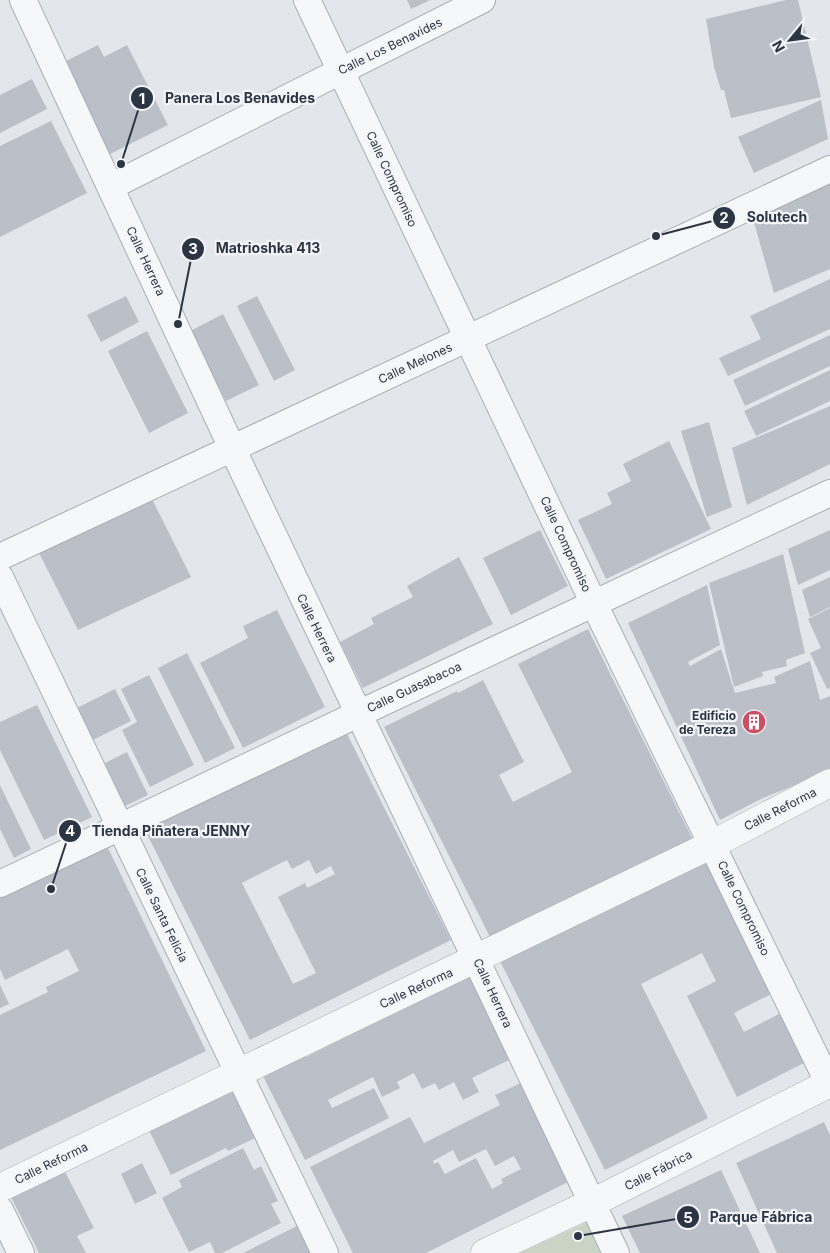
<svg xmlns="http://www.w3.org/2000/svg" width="830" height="1253" font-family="Inter,sans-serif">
<rect width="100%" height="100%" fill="#e3e7eb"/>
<path fill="#c9d4c5" d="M592 1220 608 1253H520Z"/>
<path fill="#bbc0c8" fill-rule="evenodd" d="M407 0H430L411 9Z
M786 0H798L821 97 731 118 724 90H721L714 67 706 19Z
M98 45 104 57 127 45 168 125 106 156 60 64Z
M32 79 47 109 0 133V95Z
M821 100 828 139 754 173 738 137Z
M51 121 87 193 0 237V146Z
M830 177V269L774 293 751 212Z
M830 279V329L728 376 719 358 761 339 750 316Z
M126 296 139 322 101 342 87 315Z
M257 296 295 370 274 381 237 306Z
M223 314 259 385 226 401 190 331Z
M147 331 188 413 149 433 108 351Z
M830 335V366L745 406 733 380Z
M830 370V401L756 436 744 411Z
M830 406V464L747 505 732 448Z
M709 422 732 507 707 517 681 431Z
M669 441 711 529 606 579 578 520 612 504 607 493 631 481 623 464Z
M151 497 191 577 78 630 39 553Z
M540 530 568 586 511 615 483 558Z
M830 530V570L798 585 788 549Z
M783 554 805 653 786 660 787 666 762 672 763 676 734 687 709 583Z
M459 557 493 624 363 688 340 642 374 624 371 618 413 597 407 586Z
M830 577V607L810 617 802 590Z
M707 585 720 645 688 662 690 666 721 649 735 693 776 683 774 677 810 661 820 700 830 696V771L763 798 720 820 628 623Z
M830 608V688L827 689 810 653 821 648 808 619Z
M277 610 325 707 243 748 200 663 248 638 243 626Z
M588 629 693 840 492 941 384 727 457 691 458 693 483 680 524 762 499 775 513 802 572 772 518 664Z
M187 653 235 748 205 763 158 668Z
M149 675 194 765 150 787 122 730 137 722 121 689Z
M115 689 131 721 93 740 77 708Z
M37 705 92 817 44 840 0 750V722Z
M345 730 451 940 250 1040 145 830ZM287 860 292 869 309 860 316 874 331 866 335 874 307 888 305 883 278 897 316 973 293 984 242 883Z
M127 752 148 795 125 806 105 763Z
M0 785 31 849 14 858 0 829Z
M107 846 206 1051 0 1150V1015L48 992 46 987 79 971 68 949 5 980 0 969V898Z
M705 858 773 993 734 1013 744 1032 781 1013 806 1062 737 1097 687 996 716 981 702 953 641 984 708 1118 605 1170 500 961Z
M469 975 511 1059 472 1078 479 1092 463 1100 454 1082 439 1090 435 1083 422 1089 414 1073 397 1082 400 1088 382 1097 373 1077 328 1100 332 1108 374 1088 389 1118 305 1160 263 1076 305 1054 306 1057Z
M0 985 9 1004 0 1008Z
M227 1081 255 1138 228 1151 226 1148 171 1175 145 1122Z
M521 1083 570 1181 426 1253H353L310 1167 410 1117 424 1143 500 1105 495 1095ZM486 1149 495 1166 514 1156 521 1169 501 1179 503 1183 492 1189 476 1158 445 1174 438 1162 434 1164 433 1161 453 1150 459 1162Z
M824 1122 830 1135V1253H777L736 1163Z
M243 1148 254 1170 261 1166 278 1201 271 1204 281 1223 222 1253H215L210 1242 189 1252 162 1198 182 1187 179 1180Z
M142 1163 157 1193 135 1204 121 1174Z
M61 1164 94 1228 77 1236 86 1253H39L8 1191Z
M721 1170 760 1253H640L622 1216Z
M299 1225 313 1253H243Z"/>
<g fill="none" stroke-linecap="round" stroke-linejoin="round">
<g stroke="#a8aeb5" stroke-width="28">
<path id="minor" d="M23 0 232 448 616 1253
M307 0 594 604 830 1086
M112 186 482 0
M0 557 830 169
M0 577 325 1253
M0 884 358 714 830 493
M0 1210 21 1253"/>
</g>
<g stroke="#a8aeb5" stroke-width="29">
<path id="tertiary" d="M0 1188 713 844 830 783
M485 1253 592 1203 830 1083"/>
</g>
<use href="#minor" stroke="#f6f7f9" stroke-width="26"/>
<use href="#tertiary" stroke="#f6f7f9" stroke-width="28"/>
</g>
<defs>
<g id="building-disc" transform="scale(1.25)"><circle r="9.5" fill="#ca4e64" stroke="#f3f5f8"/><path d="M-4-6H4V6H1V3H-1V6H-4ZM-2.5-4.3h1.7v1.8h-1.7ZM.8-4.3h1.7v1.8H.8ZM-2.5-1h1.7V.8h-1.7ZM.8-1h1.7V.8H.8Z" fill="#fff"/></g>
</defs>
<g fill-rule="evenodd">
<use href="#building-disc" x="754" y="722"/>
</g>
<g text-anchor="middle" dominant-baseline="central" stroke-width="4.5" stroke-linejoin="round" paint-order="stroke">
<g font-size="12" fill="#2c3543" stroke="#f3f5f8">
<text transform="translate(390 46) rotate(-26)">Calle Los Benavides</text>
<text transform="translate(392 179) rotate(65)">Calle Compromiso</text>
<text transform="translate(146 261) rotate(65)">Calle Herrera</text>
<text transform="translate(415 363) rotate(-25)">Calle Melones</text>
<text transform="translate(566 544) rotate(65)">Calle Compromiso</text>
<text transform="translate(317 628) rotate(64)">Calle Herrera</text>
<text transform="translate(414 687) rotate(-25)">Calle Guasabacoa</text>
<text transform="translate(780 809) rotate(-27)">Calle Reforma</text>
<text transform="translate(744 908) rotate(64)">Calle Compromiso</text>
<text transform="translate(162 915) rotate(64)">Calle Santa Felicia</text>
<text transform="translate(416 988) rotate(-25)">Calle Reforma</text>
<text transform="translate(493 993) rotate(65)">Calle Herrera</text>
<text transform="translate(51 1163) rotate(-26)">Calle Reforma</text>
<text transform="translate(658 1170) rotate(-27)">Calle Fábrica</text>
</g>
<g font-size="12" font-weight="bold" fill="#2c3543" stroke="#f3f5f8" text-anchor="end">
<text x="736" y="715">Edificio<tspan x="736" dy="14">de Tereza</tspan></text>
</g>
</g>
<path fill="none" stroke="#2c3543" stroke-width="2" d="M121 164L142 98M656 236L724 218M178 324L193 249M51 889L70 831M578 1236L688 1217"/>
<g fill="#2c3543" stroke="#f3f5f8" stroke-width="2">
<circle cx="121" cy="164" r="5"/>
<circle cx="656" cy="236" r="5"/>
<circle cx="178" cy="324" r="5"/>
<circle cx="51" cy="889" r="5"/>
<circle cx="578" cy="1236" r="5"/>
<circle cx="142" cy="98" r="12"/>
<circle cx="724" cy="218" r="12"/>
<circle cx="193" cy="249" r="12"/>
<circle cx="70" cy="831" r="12"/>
<circle cx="688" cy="1217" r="12"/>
</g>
<g font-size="15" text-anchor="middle" font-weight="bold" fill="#fff">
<text x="142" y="104">1</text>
<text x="724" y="223">2</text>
<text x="193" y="254">3</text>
<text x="70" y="836">4</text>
<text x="688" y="1223">5</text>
</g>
<g font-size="14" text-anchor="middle" font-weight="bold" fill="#2c3543" stroke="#f3f5f8" stroke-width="4.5" stroke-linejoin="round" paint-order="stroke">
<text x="240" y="103">Panera Los Benavides</text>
<text x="777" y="222">Solutech</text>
<text x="268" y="253">Matrioshka 413</text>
<text x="171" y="836">Tienda Piñatera JENNY</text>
<text x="761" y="1222">Parque Fábrica</text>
</g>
<g transform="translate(790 40) rotate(241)" stroke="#f3f5f8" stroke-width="4" paint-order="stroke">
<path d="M0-4L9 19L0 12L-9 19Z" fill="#2c3543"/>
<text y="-8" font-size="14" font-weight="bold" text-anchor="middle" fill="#2c3543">N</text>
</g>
</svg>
